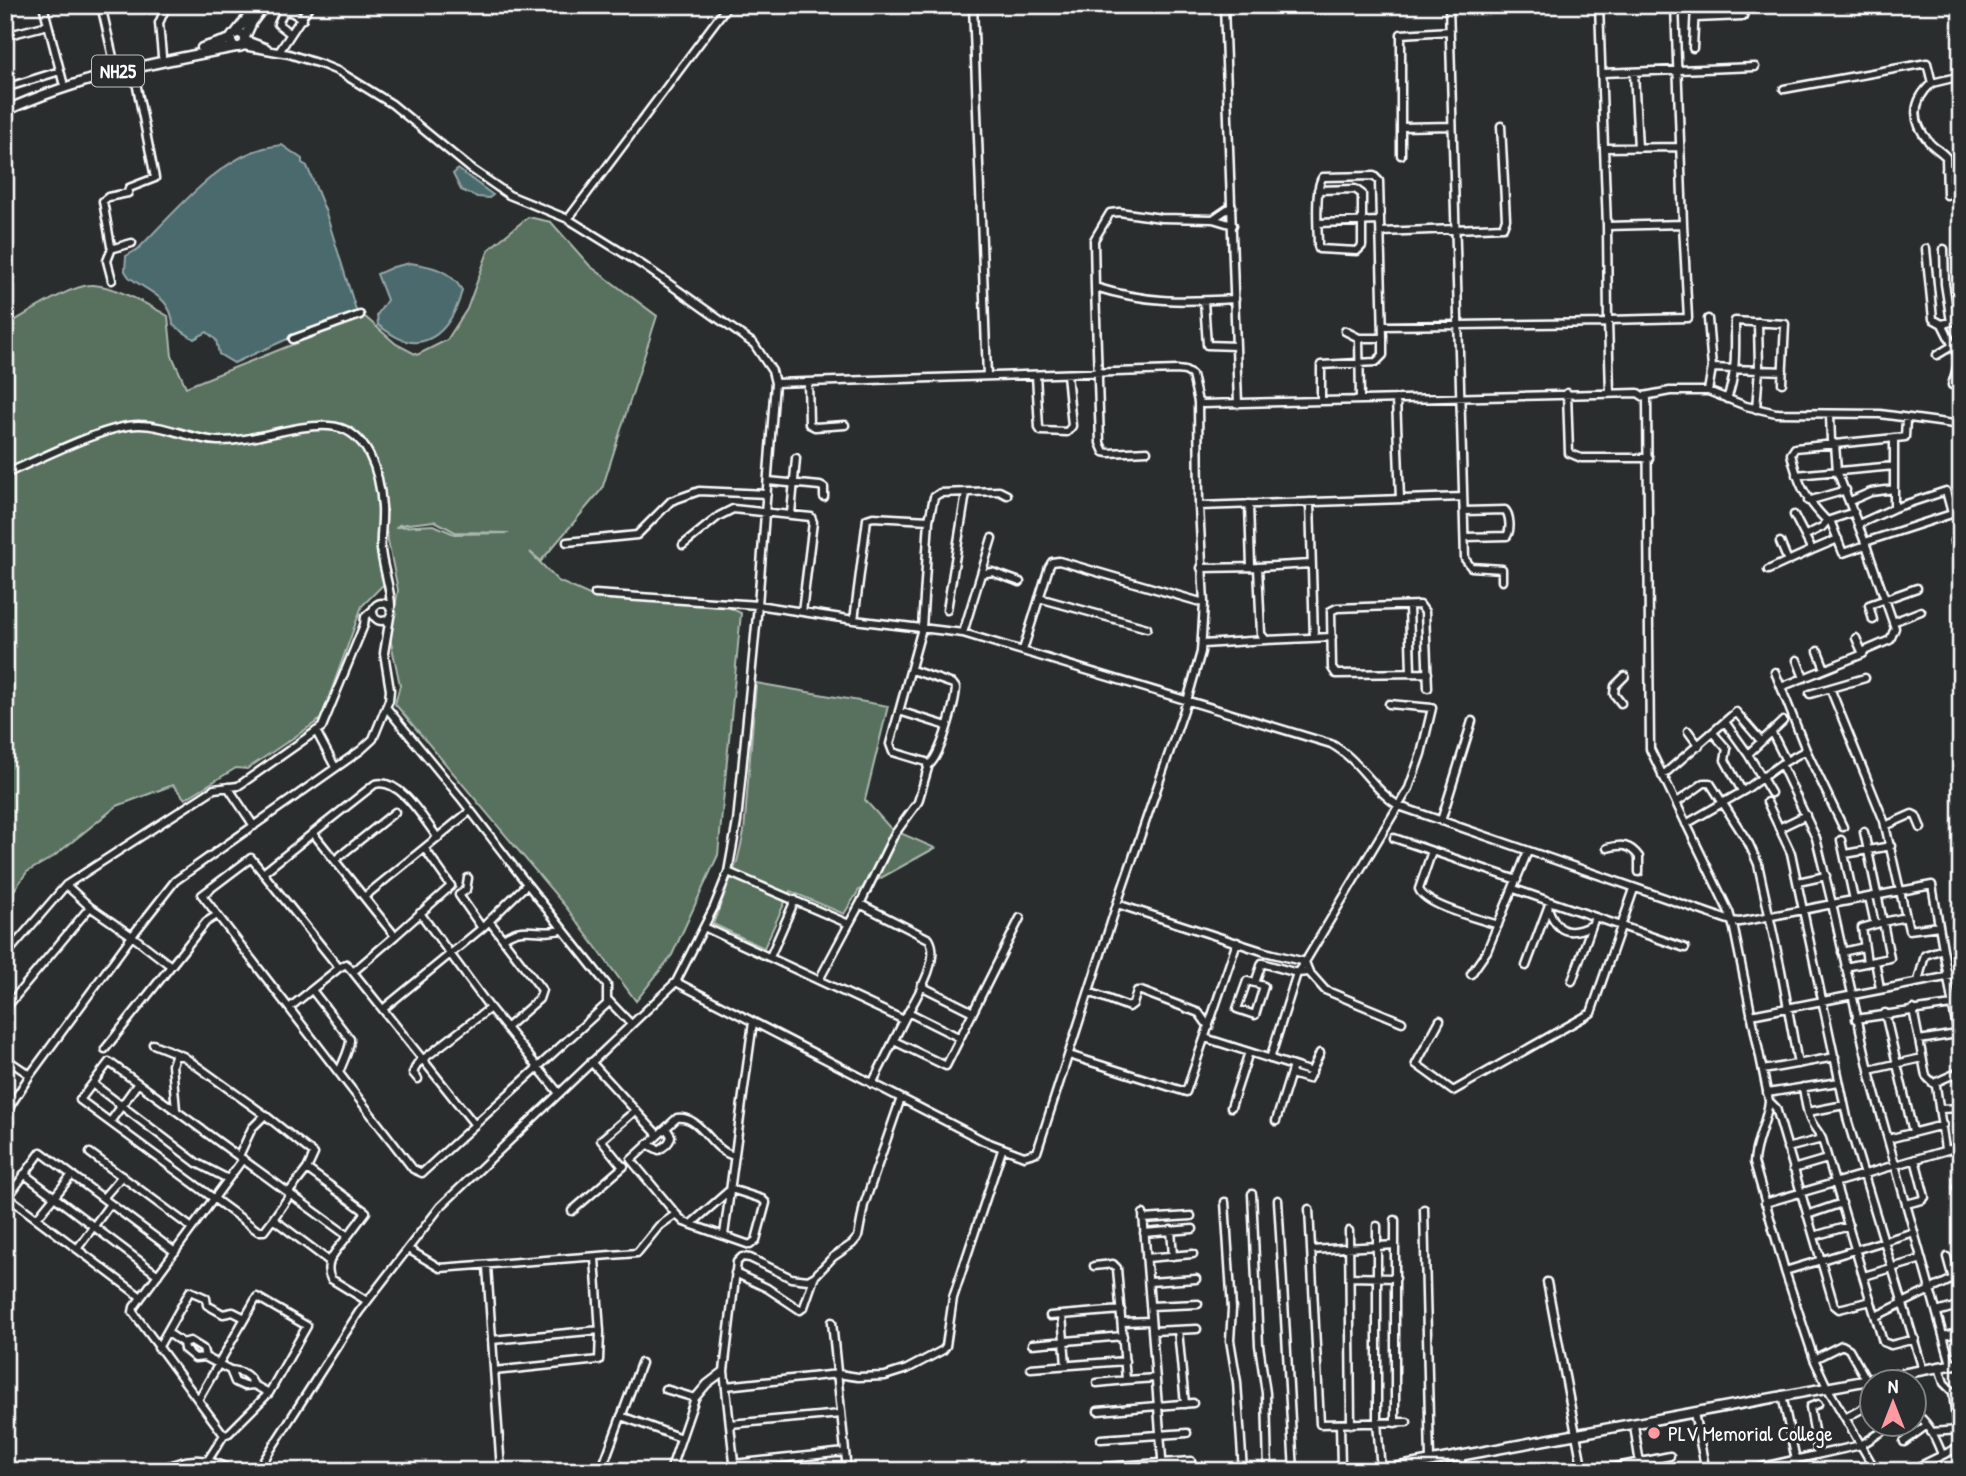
<svg xmlns="http://www.w3.org/2000/svg" width="1966" height="1476" font-family="'Patrick Hand',sans-serif">
<rect width="100%" height="100%" fill="#2a2d2e"/>
<filter id="ink" filterUnits="userSpaceOnUse"><feTurbulence type="fractalNoise" baseFrequency=".0143" numOctaves="2"/><feDisplacementMap in="SourceGraphic" scale="14" xChannelSelector="R" yChannelSelector="G"/><feConvolveMatrix kernelMatrix="1 2 1 2 8 2 1 2 1" color-interpolation-filters="sRGB"/></filter>
<g filter="url(#ink)">
<path fill="#58715f" stroke="#acb8af" stroke-width="2" fill-rule="evenodd" d="M528 217 551 222 590 266 657 316 602 489 541 561 530 552 558 581 594 597 726 606 741 613 718 855 672 955 636 1001 566 907 395 704 400 685 390 638 398 590 386 531 378 530 376 545 384 584 362 606 321 719 247 769 236 768 185 799 173 785 117 806 53 857 27 872 5 903V326C26 315 71 284 93 285 114 286 149 305 168 316L172 356 186 387 364 316 396 344 417 355 447 340 467 309 489 249ZM435 521 455 532 509 533 454 534 434 525 397 527 399 525Z
M756 683 888 706 865 800 891 829 935 848 859 890 844 914 790 891 764 948 713 924 737 862 744 832Z"/>
<path fill="#4c6b6d" stroke="#94a6a7" stroke-width="2" d="M282 145 302 159V163L307 166 325 210 356 310 355 315 294 336 234 363 219 354 216 340 207 332 194 339 173 325C172 297 148 292 129 277L125 271 126 256 138 249C171 216 215 162 261 149 267 147 275 146 282 145Z
M458 169 493 195 489 198 477 197 461 190 453 174Z
M410 263C432 266 450 270 462 290 457 312 443 339 418 342 404 344 389 333 378 325L377 315 387 300 377 274 393 267Z"/>
<g fill="none" stroke-linecap="round" stroke-linejoin="round">
<g stroke="#fff" stroke-width="11">
<path id="minor" d="M43 5 63 82
M101 5 115 66
M973 5 987 376
M1224 5 1238 404
M1449 5 1465 559 1471 567 1502 569V581
M1599 5 1604 148
M5 14 8 12V5
M1696 18 1743 16 1746 5
M291 34 278 24 283 13 289 11 303 19
M5 36 48 25
M246 40 267 48
M243 46 289 54 323 65 340 72 392 104 470 168 509 195 568 219 644 266 754 344 772 371 775 383 758 605 737 822 728 872 714 907 676 982 440 1207 359 1312 257 1471
M1693 48 1695 5
M279 52 310 5
M162 56 159 23 167 5
M1634 72 1638 148
M1602 73 1755 67
M1932 83C1912 101 1911 121 1929 142 1934 148 1941 151 1946 157L1947 195
M5 88 60 71
M1784 89 1927 63 1932 83 1961 76
M1401 127 1452 126
M1401 155V34L1450 31
M1946 170 1961 167
M1318 190 1355 189 1362 194V246L1357 251 1319 249 1318 246C1318 231 1314 187 1323 177L1374 176 1379 181 1383 338V355L1376 362 1321 365V401
M568 219 728 5
M1213 219 1232 206
M1318 223 1380 221
M1607 226 1604 148 1679 147
M1381 232 1503 227 1506 219 1501 126
M132 243 114 248 111 246 103 201 108 197 128 193 129 188 155 178 133 67
M112 248 107 261 112 280
M1926 249 1933 319 1942 324 1961 362
M1095 287 1094 240 1110 213 1119 212 1161 218 1213 219 1233 225
M1204 301 1207 345 1236 346
M1608 320 1607 226 1683 224 1675 5
M1942 324 1951 322 1945 284 1944 249
M1383 326 1608 323
M1345 331 1359 338
M293 339 360 315
M1953 348 1961 336
M1937 355 1952 346
M1712 368 1783 371
M1036 375 1039 428 1041 431 1067 432 1072 426 1067 374
M808 382 809 424 815 427 845 425
M775 383 1177 370 1185 371 1192 375 1198 402 1203 404 1638 393 1647 399 1650 749 1729 912 1734 929 1769 1101C1767 1122 1755 1141 1754 1162L1785 1271 1814 1359 1827 1387 1876 1471
M1952 385 1959 361
M1708 391 1712 368 1708 319
M1567 393 1569 453 1581 458H1649
M1610 393 1608 320 1688 318 1683 224
M1644 396 1670 391H1708L1746 406 1776 413 1880 414 1961 425
M1360 399 1359 338H1383
M1396 399 1400 499
M1727 399C1737 373 1735 349 1735 321L1785 324 1782 383
M1756 409 1759 369 1758 322
M1830 415 1831 441 1835 444 1837 471 1866 545 1895 628 1890 640 1862 652
M1147 451 1109 453 1104 452 1100 443 1095 287C1146 303 1182 302 1235 299
M5 474C38 460 107 424 140 425 167 425 192 440 218 441 256 442 291 424 329 426 368 428 380 474 382 507 383 521 380 535 381 550 383 569 391 588 391 607
M1796 475 1894 466
M768 481 820 486 824 488V497
M1808 501 1846 490
M1850 501 1871 492 1894 489
M1310 502 1314 638
M1249 504 1251 567
M1199 506 1463 497
M1894 508V438
M1464 511 1505 510C1510 515 1511 530 1507 536L1465 537
M791 514 796 458
M929 520 934 497 940 493 999 491 1007 495
M1830 520 1843 553 1866 545
M1827 521C1805 499 1798 483 1791 454L1795 448 1905 437 1906 419
M1859 524 1894 508 1946 491 1952 513
M1806 535 1822 527 1827 521 1854 512
M1954 541 1961 539
M567 542 637 535 671 501 699 491 767 494
M1780 542 1788 561
M1865 542 1961 511
M683 545 719 516 733 509 811 517 813 522 802 612
M1812 550 1838 539
M1258 567 1311 564
M1201 568 1258 567 1261 634 1266 640 1332 637
M1768 570 1812 550 1794 515
M981 574 992 572 1020 582
M595 594 758 605 854 620 963 633 1331 744C1359 759 1373 790 1399 806L1731 921 1740 922 1803 910 1848 1122 1923 1370
M1039 598 1147 628
M373 612a9 9 0 1 1 18 0a9 9 0 1 1-18 0Z
M1409 606 1411 672
M947 610 966 493
M854 620 867 519 873 517 929 520 922 628 890 744 893 752 926 762 928 768 918 802 894 835 860 904
M1873 620 1869 605 1917 588
M1893 622 1921 611
M963 633 992 538
M1203 644 1266 640
M1023 650 1049 567 1052 562 1059 561 1204 603
M1818 651 1825 669
M1797 660 1804 678
M912 670 953 684 956 688C955 704 941 755 929 765
M1775 672 1806 750 1843 827
M1428 673 1336 674 1332 668 1331 611 1337 608 1420 605 1425 612 1428 688
M1781 687 1863 654 1856 638
M1830 688 1884 821 1909 930 1939 926
M1810 694 1865 678
M1621 703 1614 694 1615 686 1625 676
M386 707 460 797 527 884
M899 711 947 726
M1725 722 1748 754 1771 793
M316 731 335 767
M1688 731 1699 746
M1713 733 1727 749 1725 760 1742 791
M1772 733 1786 761
M1748 754 1783 721
M1783 763 1806 750
M1662 776 1736 712 1761 741
M228 787 254 826
M1767 802 1791 853 1803 910 1832 904 1871 1079 1951 1364
M1676 803 1704 783H1710L1749 844 1758 864 1781 970 1798 1064
M1441 821 1472 721
M1686 824 1745 790 1781 764 1816 838 1832 904 1932 885 1961 1053
M1885 826 1912 814 1916 816 1921 828
M1779 828 1806 815
M1864 832 1883 922 1862 928 1867 962
M313 833 375 784C400 777 424 820 438 838
M1394 838 1517 880
M1841 840 1854 900
M1607 848C1621 844 1630 844 1639 857V872
M1432 851 1419 889C1425 906 1480 919 1498 925
M1845 854 1891 846
M335 860 395 812
M728 872 849 924 860 904 929 939C942 959 914 1001 904 1020
M263 873 313 833 395 936 353 972 346 964 339 968
M1798 882 1826 876
M66 885 214 789 238 786 244 782 322 727 364 625 365 617 373 610
M1514 889 1685 948
M364 897 470 811
M1869 897 1875 924
M1117 904 1265 952 1305 962 1409 788 1421 754 1432 708 1389 704
M1548 908C1557 932 1568 937 1592 925
M420 913 490 1008 558 1092
M217 915 206 922 171 966 132 936 175 881 361 750 373 739 389 700 390 690 384 653 390 617
M490 922 542 990 539 999 506 1028
M704 927 904 1020 872 1084
M395 936 451 886 425 849
M504 938C525 923 543 937 563 929
M1842 952 1864 947
M5 956 66 885 90 907 132 936 30 1075
M770 957 795 900
M1875 961 1880 988
M1526 966 1550 902
M1845 967 1890 958 1883 922 1906 917
M353 972 475 1125
M1309 972 1325 990 1402 1022
M1471 974 1487 951 1528 851
M819 980 849 924
M1572 981 1595 917
M1918 981 1925 955 1943 949
M676 982 984 1141 1024 1156 1037 1152 1117 904 1187 701 1201 652 1204 603 1199 506 1198 402
M1255 983 1264 986 1255 1015 1237 1009 1247 981 1255 983 1262 963 1297 973 1309 972 1305 962
M921 986 973 1012
M312 990 350 1039C351 1048 342 1063 339 1073
M1089 992 1129 1007 1133 1004 1137 991H1141L1199 1013 1209 1027
M608 1000 631 1024
M289 1008 339 968 251 858 202 895 413 1169 422 1173 607 1004V985L527 884 482 928
M5 1009 90 907
M383 1009 482 928 459 895 466 890 468 878
M1913 1009 1925 1071 1926 1076 1936 1086 1945 1149
M908 1012 960 1038
M1885 1013 1913 1132
M1751 1015 1961 974
M1856 1019 1952 1005
M1440 1020 1416 1064 1453 1091 1591 1013 1634 889
M1205 1038 1312 1072
M1919 1040 1957 1034
M894 1041 946 1066 1020 918
M153 1044 183 1056 265 1115 252 1128 239 1156
M105 1049 171 966
M1069 1055 1186 1092 1237 942
M5 1058 30 1075 5 1114
M1270 1059 1297 973 1305 962
M591 1062 657 1134
M1763 1070 1835 1057
M1869 1070 1922 1058
M1291 1074 1308 1079 1320 1053
M418 1079 413 1073 417 1064 490 1008
M1934 1083 1961 1071
M93 1084 197 1163 228 1179
M1803 1087C1805 1098 1806 1114 1812 1123 1815 1129 1819 1132 1822 1139L1883 1342 1891 1345 1915 1339
M1767 1093 1839 1082
M1769 1101 1776 1108 1834 1305 1839 1309 1871 1301
M1231 1107 1249 1052
M1940 1109 1961 1108
M176 1110 172 1065 175 1056H181
M1808 1112 1844 1105
M265 1115 314 1154 307 1169 289 1192
M1276 1121 1293 1066
M110 1122 138 1083
M1888 1139 1943 1125
M647 1144 659 1150C665 1146 670 1143 671 1136L666 1128
M1787 1148 1822 1139
M90 1153 192 1228
M623 1167 601 1140 635 1111
M307 1169 366 1212 348 1236
M1793 1169 1827 1159
M24 1174 158 1275
M1957 1187H1961
M1252 1194 1259 1345 1266 1393 1268 1471
M103 1198 122 1176
M1278 1200 1294 1471
M1225 1202 1232 1309 1230 1340 1237 1382 1243 1471
M1765 1203 1961 1146
M1906 1204 1922 1200 1925 1197 1915 1159
M1309 1209 1320 1424 1407 1422
M1424 1209 1430 1460
M572 1211 624 1166
M676 1214 684 1222 750 1245 756 1240 766 1203 762 1199 731 1189 691 1224
M1143 1214 1163 1471
M1807 1215 1842 1203
M37 1218 72 1175
M273 1219 290 1195
M1143 1219 1191 1216
M1377 1226V1423L1381 1470
M1171 1230 1173 1256
M1349 1231 1351 1424
M1144 1233 1193 1229
M724 1235 753 1022
M1814 1236 1849 1226
M77 1249 110 1204
M408 1249 440 1268 637 1253 659 1226 676 1214 631 1160 677 1118C702 1115 711 1152 735 1156
M1311 1250 1395 1245
M1947 1257 1953 1279
M1146 1258 1193 1254
M329 1261 273 1219 264 1231H258L80 1100 109 1062 348 1236C338 1249 322 1262 331 1279L367 1301
M487 1266 501 1471
M1094 1266 1113 1264 1117 1268 1126 1380 1156 1378
M1785 1271 1914 1232
M735 1273 767 1288 800 1310 804 1307 814 1278
M1864 1276 1922 1259
M1350 1277 1396 1278
M1149 1282 1196 1279
M1547 1282 1583 1471
M141 1297 8 1197 41 1152 175 1252
M1150 1306 1198 1304
M1937 1312 1961 1305
M1062 1315 1066 1365
M1050 1316 1121 1310
M1876 1316 1961 1275
M832 1322 847 1471
M1122 1322 1150 1321
M1178 1330 1185 1404
M1152 1331 1197 1329
M168 1333 183 1343 184 1349 195 1358 205 1357 230 1370 235 1382 244 1386 254 1385 269 1393
M1944 1336 1961 1332
M492 1340 600 1330
M183 1343 190 1341 203 1349 205 1357
M1032 1344 1123 1336
M158 1348 190 1291 206 1298 207 1305 223 1314 233 1312 245 1318
M1814 1359 1842 1345 1849 1349 1867 1381
M1939 1367 1944 1383 1953 1392 1957 1430
M1031 1368 1125 1361
M230 1370C243 1371 249 1375 254 1385
M494 1371 599 1360 600 1332 595 1258
M1097 1383 1126 1380
M726 1386 838 1374 858 1377 885 1376 907 1369 943 1350 946 1346 953 1298 1002 1150
M665 1389 695 1398
M1782 1395 1796 1460
M198 1400 257 1297 307 1326 269 1393 229 1433 224 1435
M1098 1411 1193 1403
M1694 1413 1706 1471
M1913 1413C1928 1419 1936 1440 1942 1454
M621 1416 681 1438
M1845 1418 1871 1404
M1395 1423V1220
M730 1424 841 1414
M1340 1424 1341 1467
M1634 1425 1641 1471
M1931 1432 1959 1430
M1101 1439 1187 1433
M1904 1442 1927 1425
M1818 1454 1810 1407 1818 1404
M1460 1455 1463 1471
M208 1460 224 1435 133 1312 134 1307 243 1159
M1794 1460 1796 1471
M734 1464 845 1452
M1102 1467 1191 1461
M601 1471 641 1363
M670 1471 695 1398 707 1384 724 1371
M735 1471 724 1371 737 1262 742 1257 750 1258 791 1278 808 1280 815 1276 833 1257 852 1244 858 1237 864 1205 901 1098
M1597 1471 1670 1456
M1744 1471 1861 1445 1894 1424
M1910 1471 1961 1446"/>
</g>
<g stroke="#fff" stroke-width="13">
<path id="major" d="M231 40a7 7 0 1 1 14 0a7 7 0 1 1-14 0Z
M235 34 257 5
M245 37 252 22 265 5
M202 48 231 39
M5 111C79 77 157 62 236 47
M159 1471C185 1459 205 1456 230 1471
M1378 1471 1961 1363"/>
</g>
<use href="#minor" stroke="#2a2d2e" stroke-width="6"/>
<use href="#major" stroke="#2a2d2e" stroke-width="8"/>
</g>
</g>
<circle fill="#ff9aa2" stroke="#2a2d2e" stroke-width="2.5" cx="1654" cy="1433" r="7"/>
<g text-anchor="middle" dominant-baseline="central" stroke-width="6" stroke-linejoin="round" paint-order="stroke">
<rect fill="#2a2d2e" stroke="#bfc0c0" stroke-width="2" x="92" y="55.5" width="52" height="31" rx="5"/>
<g font-size="19" font-weight="bold" fill="#fff">
<text x="118" y="71">NH25</text>
</g>
<g font-size="21" fill="#fff" stroke="#2a2d2e" text-anchor="start">
<text x="1668" y="1433">PLV Memorial College</text>
</g>
</g>
<rect width="1966" height="1476" fill="none" stroke="#2a2d2e" stroke-width="28"/>
<rect x="14" y="14" width="1938" height="1448" fill="none" stroke="#fff" stroke-width="2.5" filter="url(#ink)"/>
<g transform="translate(1893 1403)"><circle r="33" fill="#2a2d2e" stroke="#7f8182" stroke-width="2"/>
<path d="M0-5L12 26L0 18L-12 26Z" fill="#ff9aa2"/>
<text y="-10" font-size="19" font-weight="bold" text-anchor="middle" fill="#ffffff">N</text>
</g>
</svg>
